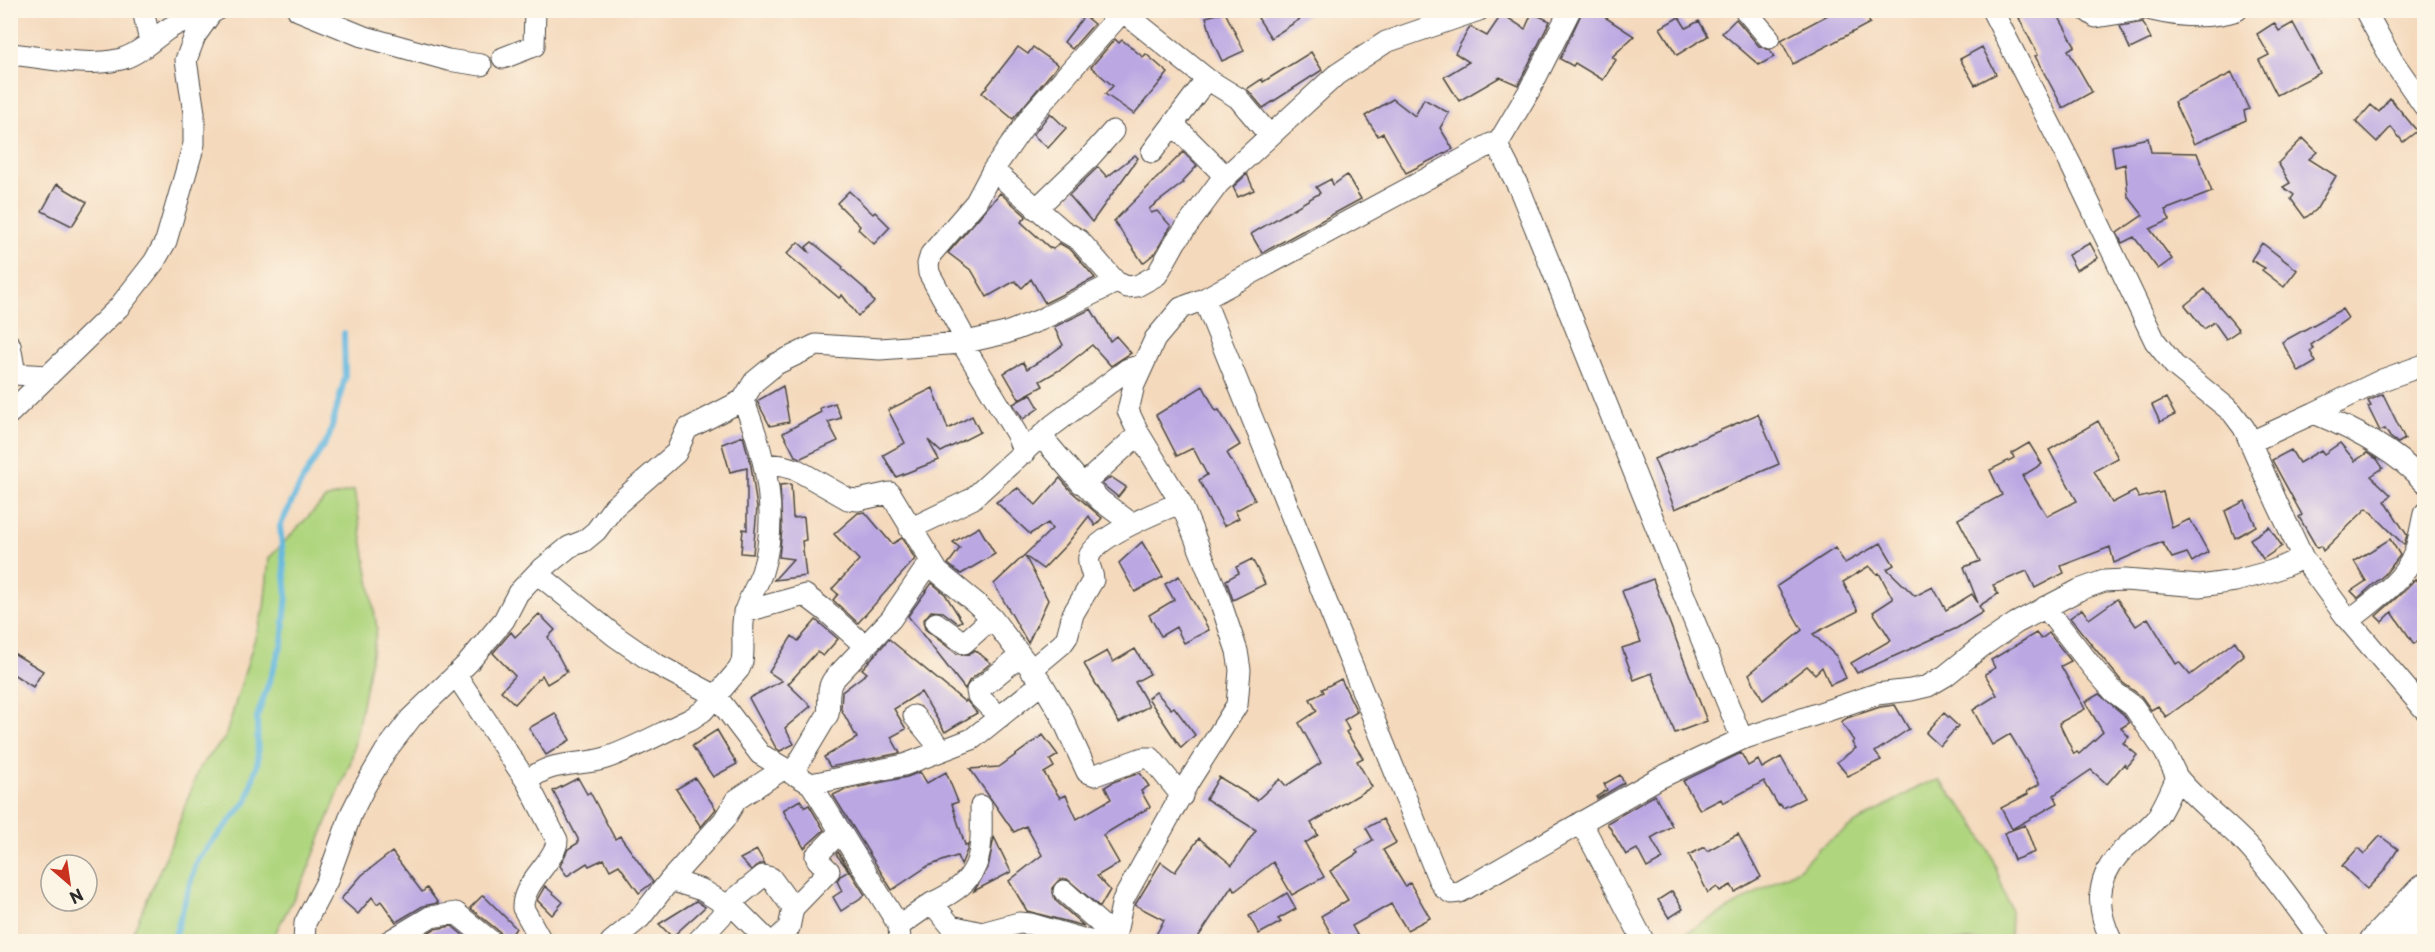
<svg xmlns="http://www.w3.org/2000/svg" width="2435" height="952" font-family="'Playpen Sans',sans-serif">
<rect width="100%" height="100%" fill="#fcf5e5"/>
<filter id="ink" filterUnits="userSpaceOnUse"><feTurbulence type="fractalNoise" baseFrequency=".0167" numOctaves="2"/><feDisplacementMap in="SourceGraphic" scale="12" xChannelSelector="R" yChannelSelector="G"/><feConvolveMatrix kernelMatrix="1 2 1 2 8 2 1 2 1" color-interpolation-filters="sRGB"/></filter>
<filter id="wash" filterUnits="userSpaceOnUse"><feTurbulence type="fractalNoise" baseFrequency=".008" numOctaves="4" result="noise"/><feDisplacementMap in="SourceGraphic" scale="24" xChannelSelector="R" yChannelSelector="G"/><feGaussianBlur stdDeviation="1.35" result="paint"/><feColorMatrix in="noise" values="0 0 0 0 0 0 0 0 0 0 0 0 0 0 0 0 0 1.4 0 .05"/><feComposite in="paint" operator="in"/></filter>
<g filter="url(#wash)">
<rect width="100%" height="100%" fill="#f4d9bc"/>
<path fill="#afd57e" stroke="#6d8054" stroke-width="1.5" d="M354 490 377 628 351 761 305 877 271 941H129L172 842 199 768 225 738 264 608 269 558 325 499Z
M1939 780 1972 819 1992 857 2011 911 2010 941H1687L1684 934 1800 868 1819 848 1856 823 1924 784Z"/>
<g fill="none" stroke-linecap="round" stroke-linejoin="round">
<path stroke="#63b7df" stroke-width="6" d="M173 942 197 860 247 801 258 760 257 717 282 643 287 595 280 526 303 479 329 437 345 377 344 333"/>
</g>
<g id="blocks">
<path fill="#bba8e3" d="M1270 10H1314L1271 38 1258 18Z
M1583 10H1594L1634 36 1612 57 1616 60 1603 80 1575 63 1573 66 1560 59Z
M1837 10H1863L1870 23 1793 64 1781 40Z
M2034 10H2055L2075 46 2068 50 2092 92 2063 108 2035 56 2038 55 2019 18Z
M1225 12 1244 51 1222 61 1213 42 1206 17Z
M1532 13 1550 21 1518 85 1500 77 1459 101 1444 77 1469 62 1455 53 1470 27 1487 36 1502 14 1525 29Z
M1084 16 1094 24 1072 49 1064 42Z
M1679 17 1686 28 1699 21 1708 36 1677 55 1660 28Z
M1736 19 1759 46 1770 50 1774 57 1759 65 1722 33Z
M2143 22 2151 39 2130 49 2120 26Z
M2274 23 2279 31 2293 23 2320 73 2277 95 2259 60 2269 55 2257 34Z
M1115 39 1119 43 1122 40 1143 57 1146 54 1168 73 1134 114 1105 94 1113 86 1091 67Z
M1018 47 1028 54 1033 47 1058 65 1013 119 982 93Z
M1982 47 1996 74 1975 85 1960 59Z
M1311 52 1322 70 1263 108 1247 89 1262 79 1263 82Z
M2232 73 2249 109 2244 111 2246 120 2194 144 2174 102Z
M2390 98 2417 131 2403 142 2391 127 2377 142 2356 122 2371 105 2379 112Z
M1393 99 1415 116 1424 99 1449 113 1440 128 1453 149 1406 173 1383 133 1378 136 1365 116Z
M1050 113 1066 128 1048 148 1033 135Z
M2148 138 2151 152 2197 153 2212 192 2165 210 2170 220 2150 229 2172 259 2158 269 2134 237 2122 243 2117 233 2143 215 2128 196 2125 164 2115 167 2112 146Z
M2303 138 2317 152 2309 159 2336 176 2316 210 2305 218 2291 199 2294 195 2283 187 2290 183 2278 163Z
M1183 152 1197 166 1182 182 1183 183 1149 209 1151 213 1157 211 1171 226 1155 253 1143 263 1114 221Z
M1135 155 1138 158 1092 222 1069 195 1098 167 1107 177Z
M1247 174 1254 190 1238 197 1233 187Z
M1347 175 1361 199 1262 253 1251 234 1320 193 1316 187 1331 179 1333 185Z
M57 184 87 202 72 226 42 211Z
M849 191 873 214 875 212 890 227 874 244 858 229 860 226 837 203Z
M1000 193 1025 215 1026 217 1021 222 1050 248 1053 249 1059 243 1071 250 1095 278 1045 303 1031 279 1022 288 1015 281 987 297 972 271 948 253Z
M798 242 810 253 806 247 812 242 843 267 842 269 865 289 874 302 858 316 842 295 839 298 787 254Z
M2090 243 2098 258 2076 270 2068 255Z
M2262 243 2297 270 2284 287 2262 270 2265 268 2251 260Z
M2205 289 2239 330 2226 339 2214 322 2204 329 2185 305Z
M1091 309 1110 341 1116 336 1131 353 1111 366 1092 345 1063 368 1040 381 1043 386 1019 399 1004 373 1023 362 1027 369 1045 358 1063 345 1054 327Z
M2342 309 2348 318 2311 345 2314 349 2310 351 2316 362 2299 372 2282 342Z
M783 386 789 422 770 426 757 401Z
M1203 386 1216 411 1219 410 1240 445 1227 453 1255 500 1235 511 1239 518 1224 526 1199 480 1207 475 1193 448 1177 456 1156 415Z
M933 388 948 429 972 416 980 432 941 452 928 440 939 460 896 477 883 455 905 443 888 410Z
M1031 394 1039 408 1023 419 1013 404Z
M2383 394 2405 439 2398 443 2390 437 2385 429 2380 431 2368 407 2371 406 2368 401Z
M2166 398 2175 415 2160 422 2152 405Z
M835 403 841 418 828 422 838 441 801 458 795 456 783 433 821 412 820 408Z
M1758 414 1779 464 1675 509 1654 459Z
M2098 421 2118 458 2094 471 2112 503 2135 491 2139 498 2163 492 2172 528 2190 519 2208 552 2192 562 2187 553 2172 558 2162 542 2114 563 2110 547 2061 566 2064 573 2035 588 2027 571 1993 585 1998 594 1979 606 1983 612 1957 628 1857 673 1851 663 1891 640 1873 612 1893 599 1879 573 1877 574 1869 566 1843 582 1858 611 1813 634 1836 656 1846 678 1830 685 1822 667 1815 674 1807 666 1763 700 1749 674 1802 630 1777 586 1835 548 1845 563 1881 543 1894 565 1887 569 1915 596 1933 587 1946 610 1972 594 1978 603 1964 567 1980 561 1958 519 2002 495 1990 470 2014 458 2012 453 2029 443 2042 464 2022 476 2047 516 2077 501 2049 450Z
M743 436 751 466 757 508 753 554 741 553 743 529 747 530V468L730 472 722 444Z
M2340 443 2355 461 2367 453 2377 459 2383 468 2371 476 2391 495 2385 501 2407 535 2404 545 2367 508 2323 551 2321 546 2317 548 2299 517 2302 515 2272 460 2291 450 2299 463 2321 450 2324 454Z
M1111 477 1126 487 1118 497 1102 484Z
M1060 478 1071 491 1102 518 1095 526 1089 516 1067 544 1043 569 1025 556 1048 600 1028 643 994 584 1052 529 1048 523 1030 534 996 502 1018 488 1036 505Z
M791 484 793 518 804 517 806 540 802 541 806 576 774 580 793 559 779 557 782 529 780 485Z
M2245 501 2256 526 2235 538 2225 511Z
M865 512 892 544 902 538 904 540 915 559 858 623 833 600 838 594 832 589 859 560 834 534 858 513Z
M979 527 995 554 961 574 948 564 960 548 953 542Z
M2269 527 2282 546 2263 559 2250 539Z
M2390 539 2400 555 2398 558 2385 574 2358 598 2351 591 2366 581 2354 561Z
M1142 542 1163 577 1135 592 1119 563Z
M1252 559 1265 584 1233 600 1226 580 1239 573 1236 567Z
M1179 576 1209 630 1184 643 1176 627 1161 636 1149 615 1174 600 1165 584Z
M1653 579 1707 721 1675 733 1652 673 1634 680 1622 648 1641 642 1622 591Z
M2415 579 2424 590V637L2414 644 2392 612 2382 622 2376 616 2403 592Z
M932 583 945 594 962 621 958 623 943 612 931 611 923 621 925 629 957 654 967 655 975 650 991 663 969 681 965 689 908 616Z
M2117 599 2136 626 2148 618 2176 664 2179 662 2190 675 2235 641 2244 655 2202 691 2166 717 2158 706 2151 710 2141 696 2123 683 2070 618 2082 609 2089 619Z
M539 614 555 630 548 637 567 672 547 684 542 675 515 704 501 691 515 676 493 653 511 632 515 637Z
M816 620 838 639 823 656 817 652 788 684 811 706 785 728 794 744 780 751 776 748 749 698 782 681 769 672 792 636 798 641Z
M2036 633 2041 639 2049 633 2071 661 2061 666 2085 709 2059 723 2074 754 2077 752 2079 754 2103 732 2085 702 2099 694 2124 715 2129 723 2121 728 2129 737 2123 743 2137 755 2127 767 2124 764 2107 784 2091 770 2054 795 2058 803 2012 829 2001 808 2028 794 2027 791 2040 784 2010 734 1992 745 1973 710 1997 695 1985 674 1995 668 1991 660Z
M889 639 965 702 966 700 977 713 945 732 921 692 894 709 906 729 891 737 900 753 830 767 824 757 857 738 841 709 842 692 867 673 862 669Z
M1135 649 1150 674 1135 682 1149 706 1119 723 1084 664 1107 651 1113 662Z
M10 651 43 671 33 687 10 672Z
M1341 679 1357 712 1344 720 1349 730 1346 732 1363 758 1357 761 1372 787 1311 823 1318 835 1305 843 1324 877 1292 895 1273 862 1235 891 1232 886 1195 942H1152L1164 920 1135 905 1161 862 1175 872 1199 838 1232 865 1256 830 1206 799 1219 777 1257 800 1280 779 1286 786 1321 763 1299 723 1317 711 1310 699 1324 692 1322 689Z
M1156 692 1171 709 1174 707 1195 735 1181 748 1148 698Z
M1895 705 1909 729 1875 752 1881 760 1848 776 1837 762 1856 748 1852 743 1854 741 1841 722 1847 718 1880 707Z
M555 713 570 740 546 755 529 728Z
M1944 713 1958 726 1940 746 1926 733Z
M717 730 737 764 713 777 692 746Z
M1043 735 1058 755 1050 760 1054 767 1044 773 1060 798 1066 795 1077 819 1111 799 1105 787 1113 782 1140 773 1149 786 1141 791 1150 807 1103 835 1119 863 1097 876 1110 890 1100 907 1067 879H1060L1052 888 1055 900 1084 926 1027 911 1009 881 1042 855 1026 826 1014 832 970 769 999 767Z
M1741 753 1748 766 1758 760 1762 768 1781 757 1804 798 1783 808 1780 804 1778 805 1764 781 1723 803 1721 799 1700 810 1683 781Z
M920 772 927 783 946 772 958 802 952 804 965 845 968 844 967 850 961 865 957 856 928 866 892 890 833 795 844 790 907 777Z
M1620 775 1624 783 1597 799 1596 797 1607 790 1604 784Z
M578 778 587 794 590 792 615 839 620 836 653 882 639 893 619 865 610 870 604 859 589 866 587 863 567 876 560 866 568 849 578 843V839L553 791Z
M695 778 716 809 701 827 676 789Z
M1655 795 1672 826 1651 838 1663 859 1647 868 1637 849 1626 855 1607 823Z
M800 800 805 807 809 805 824 830 804 848 783 810Z
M1383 819 1396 843 1383 850 1405 886 1410 883 1430 918 1407 930 1391 904 1352 926 1361 942H1336L1321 916 1348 900 1330 871 1358 853 1356 850 1373 840 1366 828Z
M2025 825 2035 852 2014 860 2004 833Z
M1738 834 1761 877 1735 892 1731 885 1720 891 1717 887 1708 893 1689 855 1704 847 1707 851Z
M2380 836 2398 849 2384 871 2367 889 2342 866 2358 848 2364 854Z
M994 837 1011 872 974 891 988 868Z
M757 850 765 864H760L751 870 740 859Z
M392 852 422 892 427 888 438 903 423 906 396 922 381 901 377 904 372 897 358 914 341 899 362 875Z
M838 852 865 895 841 911 833 897 842 891 837 881 840 876 849 871 836 854Z
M545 886 563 902 552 915 537 900Z
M1672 891 1683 909 1669 918 1658 900Z
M1287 893 1296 909 1278 919 1281 922 1259 934 1249 916Z
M483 895 516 928 507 942H504L500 932 470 908Z
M696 901 705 907 672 937 659 924Z
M452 926 471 942H414L434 929Z"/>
</g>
</g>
<g filter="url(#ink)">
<use href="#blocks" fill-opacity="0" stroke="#494541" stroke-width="1.5"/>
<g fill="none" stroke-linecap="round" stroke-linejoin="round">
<g stroke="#494541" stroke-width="23">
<path id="minor" d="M143 10 150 42
M298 10 362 36 448 60 481 65
M1121 10 1207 79 1238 98 1270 136
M1570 10 1529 91 1497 145 1520 190 1742 739
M1745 10 1769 38
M1992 10 2072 167 2155 341 2174 365 2232 412 2244 428 2277 503 2303 558 2349 621 2424 709
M2086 10 2096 17 2140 10
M2152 10C2181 17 2209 19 2237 10
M2365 10 2392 60 2424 106
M10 54C44 57 83 67 117 60 136 57 152 40 168 29 182 20 199 15 215 11
M503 58 534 46 535 10
M1173 124 1226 177
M1152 152 1207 79
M993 170 1062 230 1079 240 1116 282
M1036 209 1089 158 1113 131
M1204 299 1438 878 1444 888 1451 893 1460 892 1659 778 1742 739 1877 694 1911 690 1928 686 1945 676 1981 647 2016 623 2079 590 2104 581 2125 580 2200 586 2235 581 2272 571 2303 558
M967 342 929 273 928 264 931 254 976 202 993 170 1033 113 1122 12
M962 343 1016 433 1024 453
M10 345 15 374
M2424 365 2382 380 2314 413C2353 429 2395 450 2424 482
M10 376 15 374 48 376
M10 413 119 307 154 262 166 241 194 144V113L186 60 195 36 212 12
M1041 436 1081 483 1084 484 1139 434
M2251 442 2314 413
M764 464 783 466 797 470 848 499 858 500 890 493 938 572 976 603 992 618 1042 683 1061 715 1087 772 1095 775 1143 758H1151L1182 796
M1084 484 1101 501 1132 524
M910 529 972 499 1053 425 1128 369 1142 365
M537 573 615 636 654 663 716 696 760 754 811 784 899 926 900 942
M2045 607 2093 668 2114 692 2133 706 2165 752 2177 777C2171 791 2165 806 2156 819 2145 832 2130 842 2119 854 2094 882 2097 911 2112 942
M744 612 805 595 826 611 865 646
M2349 621C2371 602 2403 583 2414 554 2419 542 2421 527 2424 514
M936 623 964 643 992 618
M1031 670 1062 644 1067 637 1073 614 1093 580C1093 572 1087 564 1089 557 1095 537 1161 510 1181 503
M456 675 527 782
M914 716 941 749
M1000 717 978 696 977 691 1020 656
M792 774 828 714C830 703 826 690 833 680L891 619 930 562
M2177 777C2197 802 2224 821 2247 845 2275 875 2297 909 2322 942
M811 784 904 765 972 739 1042 683
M1581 822 1644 942
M670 880 702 890 728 906
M1064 891 1114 936
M730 903 769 942
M932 903C983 880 982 856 981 806
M899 926 932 903 951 926 982 933 1019 923 1031 924 1093 942
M698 941 724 913 730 903 763 876 771 878 793 908
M304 942 305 923 327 881 351 814 364 788 385 752 411 718 468 663 504 620 518 593 537 573 569 547 584 541 596 531 614 507 676 453 687 429 743 400 754 382 776 364 816 345 880 349 962 343 1006 333 1040 320 1116 282 1127 287 1137 286 1157 275 1176 241 1219 183 1336 75 1386 42 1479 10
M388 942 430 917 456 913 492 942
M542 942 523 908C522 882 557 860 557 840L527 782C550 759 578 767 606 758 635 748 663 732 691 719L703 711 739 669 742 662C745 645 740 626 745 611 749 598 757 586 762 572 780 516 765 453 743 400
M611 942 640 918 670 880 724 820 736 800 783 769
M774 942 789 928 793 908 829 871 817 859 816 856 840 832
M1114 942 1123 900 1189 781 1237 705 1240 670 1237 651 1218 595 1181 503 1139 434 1128 411 1134 385 1155 339 1181 308 1204 299 1491 144 1497 145"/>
</g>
<g stroke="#494541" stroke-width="35">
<path id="trunk" d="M2376 942 2424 891
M2419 942 2424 936"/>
</g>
<use href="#minor" stroke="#fff" stroke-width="21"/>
<use href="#trunk" stroke="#fff" stroke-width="33"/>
</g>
</g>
<rect width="2435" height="952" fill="none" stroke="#fcf5e5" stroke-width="36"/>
<g transform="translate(69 883) rotate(151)"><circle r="28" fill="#fcf5e5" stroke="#a8a49b" stroke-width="1.5"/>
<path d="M0-4.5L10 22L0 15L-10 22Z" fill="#c8321e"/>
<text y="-9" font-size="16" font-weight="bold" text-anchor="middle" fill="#2b2b2b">N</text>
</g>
</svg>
